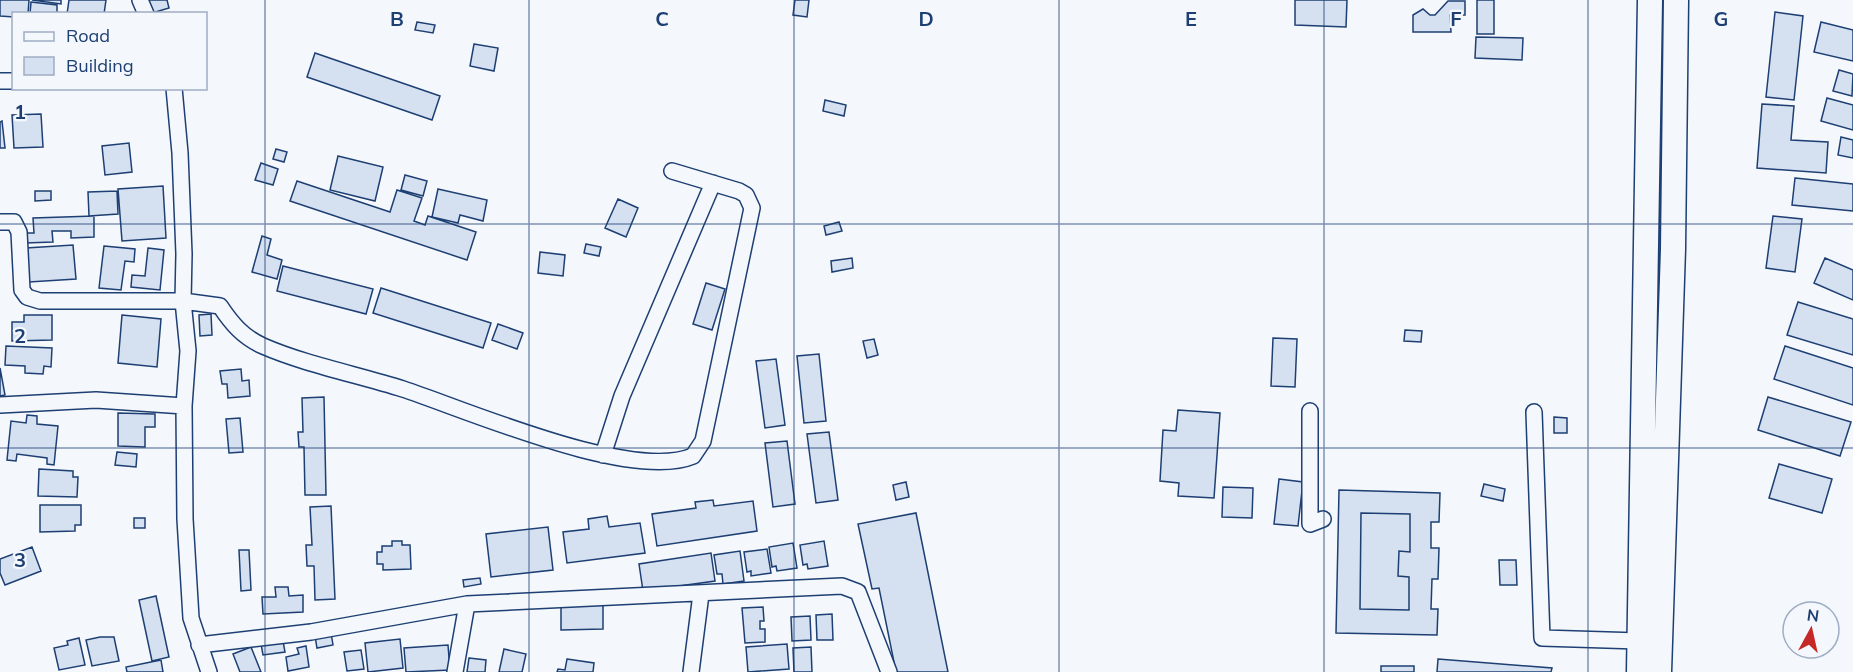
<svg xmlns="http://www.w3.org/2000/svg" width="1853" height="672" font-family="Mulish,sans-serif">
<rect width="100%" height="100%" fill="#f4f7fb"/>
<path fill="#d5e0f0" stroke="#1d3f73" stroke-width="1.5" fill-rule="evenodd" d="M0 0H29L28 14H14V17L0 16Z
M32 0H61V4Z
M69 0H106L104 14H67Z
M148 0H167L169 8 152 13Z
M795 0H809L807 17 793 15Z
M1295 0H1347L1346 27 1295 25Z
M1477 0H1494V34H1477Z
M1448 1H1465V15H1450L1451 32H1413V15L1423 9 1430 15H1435Z
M31 2 57 5V14H30Z
M1775 12 1803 16 1794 100 1766 97Z
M417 22 435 25 433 33 415 30Z
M1821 22 1853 30V61L1814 52Z
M1476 37 1523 38 1522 60 1475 58Z
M474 44 498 48 494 71 470 66Z
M315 53 440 96 432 120 307 77Z
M1839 70 1853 74 1852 96 1833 91Z
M1827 98 1853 105V130L1821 121Z
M825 100 846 105 844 116 823 111Z
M1762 104 1794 106 1791 140 1828 142 1826 173 1757 168Z
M41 114 43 147 14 148 12 115Z
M2 121 5 148H0V122Z
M1841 137 1853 140V158L1838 155Z
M129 143 132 172 105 175 102 146Z
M276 149 287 152 284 162 273 159Z
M338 156 383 167 375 201 330 190Z
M261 163 278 169 273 185 255 180Z
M405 175 427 181 423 196 401 190Z
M1795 178 1853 184V211L1792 205Z
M297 181 390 212 397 190 422 198 414 221 425 225 428 216 476 232 467 260 290 201Z
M163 186 166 238 122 241 118 189Z
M438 189 487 200 483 221 460 215 458 223 432 217Z
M35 191H51V200L35 201Z
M117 191 118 214 89 216 88 192Z
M618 199 638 208 626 237 605 228Z
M94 216V237L71 238V231H52L53 242 25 243V233H34L33 218Z
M1773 216 1802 219 1795 272 1766 268Z
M839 222 842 231 826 235 824 226Z
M262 236 271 239 267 255 282 260 277 279 252 272Z
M586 244 601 247 599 256 584 253Z
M73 245 76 279 29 282 26 248Z
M104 246 135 249 134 262 125 261 121 290 99 288Z
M148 248 164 250 160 290 131 287 132 275 145 276Z
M540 252 565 255 563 276 538 273Z
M852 258 853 268 832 272 831 261Z
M1825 258 1853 270V300L1814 283Z
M283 266 373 289 366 314 277 291Z
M706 283 725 289 712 330 693 324Z
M381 288 491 323 483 348 373 313Z
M1798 302 1853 319V355L1787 335Z
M211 314 212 335 200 336 199 315Z
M24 315H52V340L12 341V322H24Z
M122 315 161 319 157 367 118 363Z
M498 324 523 333 517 349 492 340Z
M1405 330 1422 331 1421 342 1404 341Z
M1273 338 1297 339 1295 387 1271 386Z
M874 339 878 355 867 358 863 341Z
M6 346 52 348 51 367 44 366 43 374 25 373V366L5 365Z
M1785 346 1853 368V405L1774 379Z
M819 354 826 421 804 423 797 356Z
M776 359 785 425 765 428 756 361Z
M0 368 5 395 0 396Z
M241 369 242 381 249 380 250 396 228 398 227 384H222L220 371Z
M324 397 326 495H305L304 447H299L298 432H303L302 398Z
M1768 397 1851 422 1840 456 1758 430Z
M1178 410 1220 413 1214 498 1178 496 1179 483 1160 481 1163 430 1176 431Z
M118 413 155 414V427H145V447L118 446Z
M27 415 37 416V424L58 426 54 465 47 464V458L17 454 16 461 7 460 11 421 26 423Z
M1554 417 1567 418V433H1554Z
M240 418 243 452 229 453 226 419Z
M829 432 838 500 816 503 807 434Z
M787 441 795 504 773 507 765 443Z
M117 452 137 454 136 467 115 465Z
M1779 464 1832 479 1822 513 1769 498Z
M39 469 73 471V477H78L77 497 38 496Z
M1279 479 1303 482 1298 526 1274 524Z
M906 482 909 497 896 500 893 485Z
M1484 484 1505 489 1503 501 1481 496Z
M1223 487 1253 488 1252 518 1222 517Z
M1339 490 1440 493 1439 522H1431V548H1439L1438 579H1432L1431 609H1438L1437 635 1336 633ZM1361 513 1410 514V552L1399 551 1398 576 1409 577V610L1360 609Z
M713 500 714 506 753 501 757 531 657 546 652 514 696 508 695 502Z
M40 505H81V525H75V531L40 532Z
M331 506 335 599 315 600 314 566H307L306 545H312L310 507Z
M916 513 948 672H896L879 588 872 589 858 524Z
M1361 513 1410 514V552L1399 551 1398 576 1409 577V610L1360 609Z
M607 516 609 527 640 523 645 553 567 563 563 532 589 529 588 519Z
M134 518H145V528H134Z
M548 527 553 570 491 577 486 534Z
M392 541H402V545H410L411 569 383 570V564H377V552H382V546H392Z
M824 541 828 566 808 569 807 564 803 565 800 545Z
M793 543 797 568 777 571 776 566 772 567 769 547Z
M32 547 41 571 5 585 0 573V559Z
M767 549 771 573 751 576V571L747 572 744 552Z
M239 550H249L251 590 241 591Z
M740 551 744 581 723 584 722 574H717L714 555Z
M711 553 715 581 643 591 639 564Z
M1499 560H1516L1517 585H1500Z
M480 578 481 584 464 587 463 580Z
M275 587H288L289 596 303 595V612L263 614 262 597H276Z
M156 596 169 657 152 661 139 600Z
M603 605V629L561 630V606Z
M763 607 764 621H760V629H765V642L745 643 742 608Z
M832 614 833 640H817L816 615Z
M810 616 811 640 792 641 791 617Z
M331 633 333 645 317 648 315 636Z
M100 637H114L119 661 92 666 86 640Z
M79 638 85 665 59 670 54 648 68 645 67 641Z
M400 639 403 668 368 672 365 643Z
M283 641 285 652 263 655 261 644Z
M787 644 789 669 748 672 746 647Z
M448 645 450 670 406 672 404 648Z
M306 646 309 667 288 671 286 657 299 654 297 648Z
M251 647 261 672H240L233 654Z
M811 647 812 672H794L793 648Z
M504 649 526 654 522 672H499Z
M361 650 364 669 347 671 344 652Z
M469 658 486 660 485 672H467Z
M567 659 594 663 593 672H557L558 669 565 670Z
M1438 659 1552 668 1551 672H1437Z
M161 660 163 672H127L126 667Z
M1381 666H1414V672H1381Z"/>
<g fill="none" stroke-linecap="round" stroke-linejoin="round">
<g stroke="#1d3f73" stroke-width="18">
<path id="minor" d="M140 0 146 14
M0 81H14
M174 88 180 153 184 254 183 301 188 351 184 406 185 519 191 618 209 672
M0 222H14L19 232 22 290 27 297 40 301H183L220 306C232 324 243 337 263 346 304 364 359 375 403 389 467 410 631 482 693 456L703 441 752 208 746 195 739 191 672 171
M0 405 96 400 184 406
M1310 411V524L1323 519
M1534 412 1542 638 1639 641
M603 455 622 396 713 183
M199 645 311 632 467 604 842 586 858 592 889 672
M455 672 467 604
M691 672 701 594"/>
</g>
<g stroke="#1d3f73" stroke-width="27">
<path id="primary" d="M1639 672 1650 0
M1659 672 1673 249 1676 0"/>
</g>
<use href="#minor" stroke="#f4f7fb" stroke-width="15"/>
<use href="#primary" stroke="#f4f7fb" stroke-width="24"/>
</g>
<path fill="none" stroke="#1d3f73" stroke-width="1.5" stroke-opacity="0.55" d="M265 0V672M529 0V672M794 0V672M1059 0V672M1324 0V672M1588 0V672M0 224H1853M0 448H1853"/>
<g font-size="20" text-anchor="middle" font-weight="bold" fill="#1d3f73" stroke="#f4f7fb" stroke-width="4.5" stroke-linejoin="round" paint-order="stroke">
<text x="397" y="26">B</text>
<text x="662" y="26">C</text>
<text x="926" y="26">D</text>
<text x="1191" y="26">E</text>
<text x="1456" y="26">F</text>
<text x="1721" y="26">G</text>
<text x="20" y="119">1</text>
<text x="20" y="343">2</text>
<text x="20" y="567">3</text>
</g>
<rect x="12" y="12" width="195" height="78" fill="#f4f7fb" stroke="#9eadc5" stroke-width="1.5"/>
<rect x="24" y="32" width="30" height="9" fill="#f4f7fb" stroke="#9eadc5" stroke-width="1.5"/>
<text x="66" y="42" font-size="18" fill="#1d3f73">Road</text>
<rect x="24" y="57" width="30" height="18" fill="#d5e0f0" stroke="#9eadc5" stroke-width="1.5"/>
<text x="66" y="72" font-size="18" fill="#1d3f73">Building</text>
<g transform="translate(1811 630) rotate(8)"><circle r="28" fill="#f4f7fb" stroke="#9eadc5" stroke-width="1.5"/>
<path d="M0-4.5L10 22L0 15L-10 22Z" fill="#c62828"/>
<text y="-9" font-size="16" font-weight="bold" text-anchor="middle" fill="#1d3f73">N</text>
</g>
</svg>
